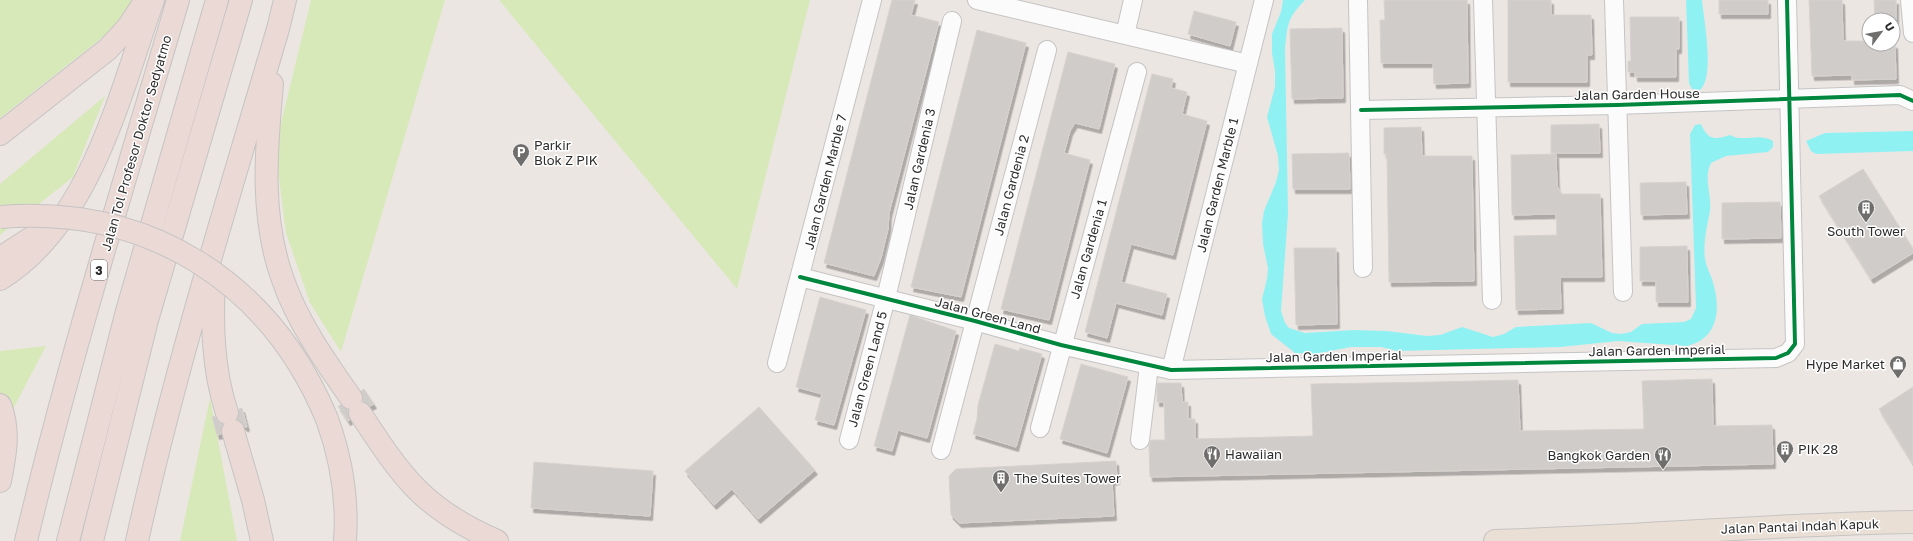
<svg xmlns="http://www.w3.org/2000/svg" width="1913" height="541" font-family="'Golos Text',sans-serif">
<defs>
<filter id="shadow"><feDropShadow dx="2.5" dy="4.5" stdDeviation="0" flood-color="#0004"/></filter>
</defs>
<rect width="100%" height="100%" fill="#ece6e3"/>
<path fill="#d8e9b9" d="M0 0H134L127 18 0 118Z
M311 0H445L341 352 310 303 286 233 275 148Z
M499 0H810L737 289Z
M105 96 73 177 0 235V184Z
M46 346 0 434V351Z
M210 398 237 541H180Z"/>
<path fill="#90f1f3" d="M1283 0H1305C1287 19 1288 23 1285 48L1288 213 1281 311 1285 323 1289 328 1305 333 1353 330 1387 331 1427 336 1440 335 1462 327 1493 337 1504 334 1516 327 1591 323 1612 333 1621 334 1631 332 1642 324 1684 322 1691 319 1696 308 1690 134 1695 125 1701 124C1708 140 1714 140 1730 135 1743 143 1759 132 1773 141V147L1768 152 1726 156 1711 163C1703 179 1712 194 1710 211 1707 227 1703 242 1705 259 1706 266 1710 273 1712 279 1721 307 1720 338 1687 346L1618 341 1560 347 1397 351 1381 347H1351L1315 354 1295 353 1271 334 1265 316 1262 299 1267 279 1268 268 1263 244 1262 223 1264 211 1276 182 1279 170 1278 156 1267 117 1275 87V71L1272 53V34L1281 12Z
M1686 0H1702C1704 20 1715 77 1700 90L1692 89 1689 83Z
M1913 131V151L1816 154 1811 151 1806 141 1825 133Z"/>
<path fill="#d0ccca" stroke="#d7d2cf" filter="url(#shadow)" d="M892 0H915L911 15 939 22 889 213 888 229 881 258 874 276 824 263Z
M1384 0H1467L1468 83 1434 84 1433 63H1381L1380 20H1385Z
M1508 0H1551V15H1591L1592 55H1587V82H1508Z
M1719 0H1768V14H1719Z
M1809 0H1842L1843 41H1869V44H1895L1896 79 1852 80V75L1812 76Z
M1874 0H1896V20H1875Z
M1194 11 1236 22 1230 46 1188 34Z
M1630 17H1679V49H1676V77H1635V72H1628V61H1631Z
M1342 28 1343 98 1292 99 1290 29Z
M977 30 1026 43 961 297 911 287Z
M1068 52 1115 64 1099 129 1075 123 1070 131 1064 153 1090 160 1049 320 1001 309Z
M1152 74 1173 79 1171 88 1187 92 1182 114 1207 121 1173 255 1131 244 1121 282 1167 294 1162 315 1116 303 1107 338 1085 332Z
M1599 124 1600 153H1551V125Z
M1421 127 1422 156H1472L1474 281 1389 282 1387 154H1384V128Z
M1349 153 1350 189H1293L1292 154Z
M1556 154 1557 186 1561 194H1600L1602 277H1560L1561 309 1516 310 1514 236 1557 235 1556 214 1512 215 1511 155Z
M1863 169 1913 249V253L1871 279 1819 196Z
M1686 182 1687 214 1641 215 1640 183Z
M1780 202 1781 238 1722 239V203Z
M1687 246 1688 302H1656V281H1640V247Z
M1294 248H1336L1337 324 1296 325Z
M820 297 866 310 834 425 815 420 822 394 796 387Z
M910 315 956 331 927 438 898 430 892 451 874 446Z
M995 344 1019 351 1020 348 1042 354 1016 447 973 434 977 419 978 405Z
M1081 364 1128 377 1107 453 1060 439Z
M1712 379 1713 426 1772 425 1773 464 1150 477 1149 445 1151 440H1165L1164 402H1157V383H1181L1182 402H1188V419H1195V439L1313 436 1311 384 1434 382 1518 380 1520 431 1644 429 1642 381Z
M1913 387V464L1879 409Z
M364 389 374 404 370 406 363 401 361 391Z
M341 405 348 410 350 420 348 421 338 406Z
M759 407 815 470 758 519 732 489 714 505 685 471Z
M242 408 247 427H245L237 420 239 409Z
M215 416 218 422 223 424 221 434 217 435 212 417Z
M1116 461 1117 480 1112 481 1114 516 959 523 951 515 949 476 956 469Z
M534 462 653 471 650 516 531 508Z"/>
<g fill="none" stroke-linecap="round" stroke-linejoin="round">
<g stroke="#c5c4c4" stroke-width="20">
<path id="minor" d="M977 0 1248 64
M1358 0 1363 268
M1483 0 1492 300
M1614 0 1623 292
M1910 0 1913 33
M1125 35 1133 0
M1361 110 1617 105 1900 95 1913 101
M800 277 975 321 1061 345 1171 370 1776 358 1788 353 1795 344 1787 0
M777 363 872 0
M1171 370 1264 0
M1040 428 1137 72
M849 440 886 298 952 21
M1140 440 1149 366
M941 450 1047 50"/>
</g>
<g stroke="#c6c4c3" stroke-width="24">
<path id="major" d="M1495 541C1634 537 1773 524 1913 522"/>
</g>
<g stroke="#c6c4c3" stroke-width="24">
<path id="highway" d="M272 84C266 150 260 217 283 280 298 323 325 361 351 398
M0 134 108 49 129 26 143 4
M0 258 42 231
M214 276C212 323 212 367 227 413
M0 279C90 224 120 94 153 0
M0 405C10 430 5 456 0 481
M360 413C402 477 423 509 497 541
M327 419C341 458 348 500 345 541
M233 431 253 500 262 541
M26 541C69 359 125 180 178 0
M68 541 127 311 217 0
M92 541 147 320 241 0
M137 541C175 368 228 199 278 29L285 0"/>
</g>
<use href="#minor" stroke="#fcfbfb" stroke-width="18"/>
<use href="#major" stroke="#e9dfd4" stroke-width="22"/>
<use href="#highway" stroke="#ead9d5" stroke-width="22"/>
<g stroke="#c6c4c3" stroke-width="24" stroke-linecap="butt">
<path id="highway-bridge" d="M0 217C149 205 270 282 327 419"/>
</g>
<use href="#highway-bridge" stroke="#ead9d5" stroke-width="22"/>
<g stroke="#fff" stroke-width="6">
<path id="cycleway" d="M1361 110 1617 105 1900 95 1913 101
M800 277 975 321 1061 345 1171 370 1776 358 1788 353 1795 344 1787 0"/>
</g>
<use href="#cycleway" stroke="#00873e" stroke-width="4"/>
</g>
<defs>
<g id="parking-pin" transform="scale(0.9)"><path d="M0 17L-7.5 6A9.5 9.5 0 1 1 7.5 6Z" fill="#706e6d" stroke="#fff"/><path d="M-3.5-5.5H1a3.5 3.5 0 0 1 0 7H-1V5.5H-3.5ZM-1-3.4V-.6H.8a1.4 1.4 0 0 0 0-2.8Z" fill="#fff"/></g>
<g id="building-pin" transform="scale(0.9)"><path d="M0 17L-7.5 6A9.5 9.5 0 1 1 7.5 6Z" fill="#706e6d" stroke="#fff"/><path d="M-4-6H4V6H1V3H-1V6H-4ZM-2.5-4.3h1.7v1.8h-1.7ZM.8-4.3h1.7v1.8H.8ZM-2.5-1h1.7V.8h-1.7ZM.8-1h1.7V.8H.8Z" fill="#fff"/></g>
<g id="shop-pin" transform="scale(0.9)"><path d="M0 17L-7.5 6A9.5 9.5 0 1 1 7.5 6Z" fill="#706e6d" stroke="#fff"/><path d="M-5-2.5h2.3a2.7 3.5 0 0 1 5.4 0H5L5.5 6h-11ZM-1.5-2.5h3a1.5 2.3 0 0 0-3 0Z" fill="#fff"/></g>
<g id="restaurant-pin" transform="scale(0.9)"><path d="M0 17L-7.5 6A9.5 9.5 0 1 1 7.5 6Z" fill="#706e6d" stroke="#fff"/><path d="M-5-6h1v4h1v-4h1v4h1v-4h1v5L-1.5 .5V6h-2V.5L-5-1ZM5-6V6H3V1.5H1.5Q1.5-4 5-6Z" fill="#fff"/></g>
</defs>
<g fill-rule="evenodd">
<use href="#parking-pin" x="521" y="152"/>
<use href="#building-pin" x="1866" y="208"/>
<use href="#shop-pin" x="1898" y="364"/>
<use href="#building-pin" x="1785" y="449"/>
<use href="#restaurant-pin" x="1212" y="454"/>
<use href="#restaurant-pin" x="1663" y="455"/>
<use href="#building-pin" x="1001" y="478"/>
</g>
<g text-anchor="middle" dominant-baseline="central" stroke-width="3" stroke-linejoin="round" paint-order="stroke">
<rect fill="#fff" stroke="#6c6c6c" stroke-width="1" x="91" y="260" width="16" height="20" rx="3"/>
<g font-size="12" font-weight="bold" fill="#2d2d2d">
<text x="99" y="270">3</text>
</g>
<g font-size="13" fill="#2d2d2d" stroke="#fff">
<text transform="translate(1637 94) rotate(-1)">Jalan Garden House</text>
<text transform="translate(136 143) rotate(-74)">Jalan Tol Profesor Doktor Sedyatmo</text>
<text transform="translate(919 159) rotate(-77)">Jalan Gardenia 3</text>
<text transform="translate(825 182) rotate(-76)">Jalan Garden Marble 7</text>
<text transform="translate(1011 185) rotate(-75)">Jalan Gardenia 2</text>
<text transform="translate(1217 185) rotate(-76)">Jalan Garden Marble 1</text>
<text transform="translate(1088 249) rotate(-74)">Jalan Gardenia 1</text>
<text transform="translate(988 315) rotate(15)">Jalan Green Land</text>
<text transform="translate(1657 350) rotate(-1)">Jalan Garden Imperial</text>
<text transform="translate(1334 356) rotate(-1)">Jalan Garden Imperial</text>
<text transform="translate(867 369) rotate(-75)">Jalan Green Land 5</text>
<text transform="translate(1800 526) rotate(-2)">Jalan Pantai Indah Kapuk</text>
</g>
<g font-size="13" fill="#2d2d2d" stroke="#fff" text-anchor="start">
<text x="534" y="145">Parkir<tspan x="534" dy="15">Blok Z PIK</tspan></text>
<text x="1866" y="231" text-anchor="middle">South Tower</text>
<text x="1885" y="364" text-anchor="end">Hype Market</text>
<text x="1798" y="449">PIK 28</text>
<text x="1225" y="454">Hawaiian</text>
<text x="1650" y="455" text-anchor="end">Bangkok Garden</text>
<text x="1014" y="478">The Suites Tower</text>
</g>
</g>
<g transform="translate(1881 32) rotate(58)"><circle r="19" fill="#ffffff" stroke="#ababab"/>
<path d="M0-3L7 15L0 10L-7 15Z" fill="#706e6d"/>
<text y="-6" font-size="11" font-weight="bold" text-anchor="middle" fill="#2d2d2d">U</text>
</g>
</svg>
